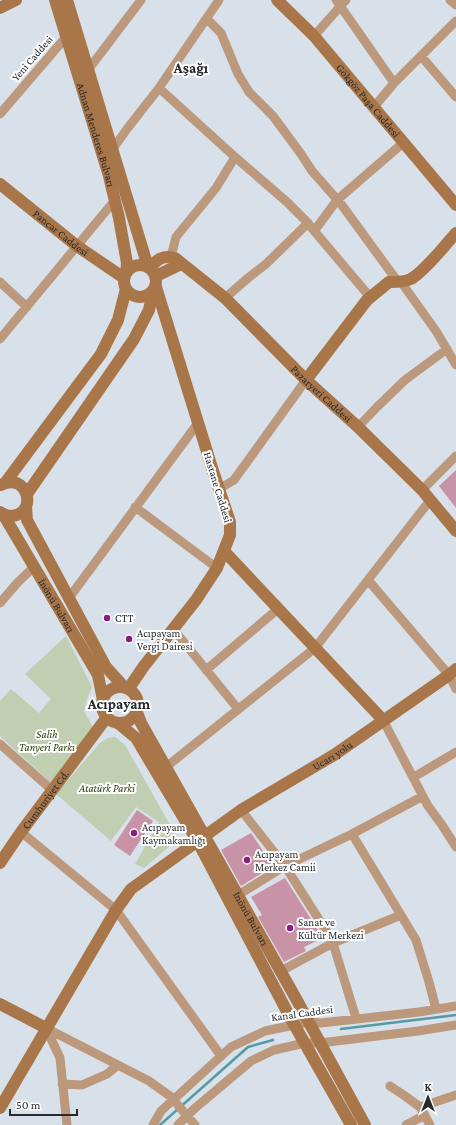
<svg xmlns="http://www.w3.org/2000/svg" width="456" height="1125" font-family="'Crimson Pro',serif">
<rect width="100%" height="100%" fill="#d8e0ea"/>
<path fill="#c0cfb1" d="M66 636 92 687 87 699 84 711 93 727 51 783 0 736V701L11 689 39 713 51 699 25 674Z
M115 737 125 745 178 839 144 868 135 864 159 822 136 807 111 841 56 794 100 743 108 738Z"/>
<g fill="none" stroke-linecap="round" stroke-linejoin="round">
<path stroke="#559aa2" stroke-width="2.5" d="M341 1029 456 1015
M160 1125 248 1047 273 1040"/>
</g>
<path fill="#c993a7" d="M456 470V508L439 486Z
M137 810 153 821 130 856 114 845Z
M251 833 273 866 241 886 221 850Z
M285 878 323 938 304 947 306 951 284 962 258 917 262 915 251 897Z"/>
<g fill="none" stroke-linecap="round" stroke-linejoin="round">
<path stroke="#bc997c" stroke-width="9" d="M336 0 394 83 374 107
M450 0 456 5
M207 19 221 33 238 74 249 92 273 116 301 154 312 171 341 204 398 282
M314 36 346 0
M421 56 456 97
M88 70 141 0
M394 83 456 21
M159 88 235 157 287 202 305 220 370 297
M0 114 66 37
M112 150 127 129 159 88 219 0
M315 230 337 200 403 143
M170 257 173 249 176 237 216 188 235 157
M0 282 27 307
M401 282 436 331 456 365
M225 298 248 278 266 264 308 223
M0 339 115 200
M358 427 377 407 405 380 447 349
M219 489 234 480 306 380
M422 490 456 456
M135 507 217 568
M368 580 449 675 456 689
M69 598 198 423
M0 603 18 582 34 567
M174 630 238 709
M206 670 279 608
M383 720 428 806 442 825 456 847
M0 744 53 791
M166 767 315 648 431 499
M414 777 456 752
M241 810 285 866 332 940 356 1018
M21 832 116 910 221 1056
M352 834 416 940 429 982 436 1009
M238 895 285 866 352 834 423 796
M281 971 333 943 401 915
M46 1028 149 1081 174 1099 177 1104 195 1125
M46 1028 60 1058 67 1125
M62 1084 82 1085 107 1074 118 1065
M390 1086 405 1096 420 1107 430 1125
M420 1107 456 1095
M153 1125 161 1111 231 1047 265 1031 309 1022 321 1023 419 1012 456 1006
M178 1125 194 1109 251 1061 274 1050 305 1043H320L418 1031 456 1025
M406 1125 425 1115"/>
<g stroke="#a97649" stroke-width="12">
<path id="s1" d="M55 0 109 176 119 218 127 263 126 273"/>
<path d="M67 0 148 267"/>
<path id="s2" d="M277 0 314 36 456 205"/>
<path d="M0 8 16 0"/>
<path id="s3" d="M0 184 77 246 124 278"/>
<circle cx="140" cy="281" r="16"/>
<path id="s4" d="M150 268C157 259 163 255 175 258L225 298 306 380 358 427 422 490 456 531"/>
<path d="M156 276 181 264"/>
<path d="M306 380 367 300 389 282C396 282 405 282 411 279 426 270 444 246 456 233"/>
<path d="M5 483 101 354 118 320 126 289"/>
<path d="M27 494 134 339 149 310 153 291"/>
<path d="M26 507 27 520 106 667 124 687"/>
<path d="M0 512C4 515 7 516 12 516 39 513 27 471 1 485"/>
<path id="s5" d="M3 514 98 675 103 700"/>
<path d="M224 551 383 720"/>
<circle cx="120" cy="705" r="18"/>
<path d="M129 688 144 666 196 600 217 568 230 535V522L213 471 156 287"/>
<path id="s6" d="M137 712 141 723 294 995 365 1125"/>
<path d="M118 723 136 738 198 842 291 1019 351 1125"/>
<path id="s7" d="M0 863 21 832 107 717"/>
<path d="M0 1004 46 1028"/>
<path id="s8" d="M0 1108 116 910 131 889 241 810 334 755 449 675 456 669"/>
</g>
</g>
<g fill="#8c1d80" stroke="#fff" stroke-width="1.5">
<circle cx="107" cy="618" r="4"/>
<circle cx="129" cy="639" r="4"/>
<circle cx="134" cy="833" r="4"/>
<circle cx="247" cy="860" r="4"/>
<circle cx="290" cy="928" r="4"/>
</g>
<g text-anchor="middle" dominant-baseline="central" stroke-width="4" stroke-linejoin="round" paint-order="stroke">
<g font-size="11" fill="#272a2d" stroke="#fff">
<text transform="translate(32 58) rotate(-49)">Yeni Caddesi</text>
<text stroke="none"><textPath href="#s2" startOffset="136">Gökgöz Paşa Caddesi</textPath></text>
<text stroke="none"><textPath href="#s1" startOffset="141">Adnan Menderes Bulvarı</textPath></text>
<text stroke="none"><textPath href="#s3" startOffset="78">Pancar Caddesi</textPath></text>
<text stroke="none"><textPath href="#s4" startOffset="229">Pazaryeri Caddesi</textPath></text>
<text transform="translate(218 487) rotate(73)">Hastane Caddesi</text>
<text stroke="none"><textPath href="#s5" startOffset="106">İnönü Bulvarı</textPath></text>
<text stroke="none"><textPath href="#s8" startOffset="497">Ucarı yolu</textPath></text>
<text stroke="none"><textPath href="#s7" startOffset="78">Cumhuriyet Cd.</textPath></text>
<text stroke="none"><textPath href="#s6" startOffset="236">İnönü Bulvarı</textPath></text>
<text transform="translate(302 1013) rotate(-8)">Kanal Caddesi</text>
</g>
<g font-size="11" fill="#272a2d" stroke="#fff" text-anchor="start">
<text x="115" y="618">CTT</text>
<text x="137" y="633">Acıpayam<tspan x="137" dy="13">Vergi Dairesi</tspan></text>
<text x="142" y="827">Acıpayam<tspan x="142" dy="13">Kaymakamlığı</tspan></text>
<text x="255" y="854">Acıpayam<tspan x="255" dy="13">Merkez Camii</tspan></text>
<text x="298" y="922">Sanat ve<tspan x="298" dy="13">Kültür Merkezi</tspan></text>
</g>
<g font-size="11" font-style="italic" fill="#273b06" stroke="#fff">
<text x="47" y="734">Salih<tspan x="47" dy="13">Tanyeri Parkı</tspan></text>
<text x="107" y="788">Atatürk Parki</text>
</g>
<g font-size="15" font-weight="bold" fill="#272a2d" stroke="#fff">
<text x="191" y="68">Aşağı</text>
<text x="119" y="704">Acıpayam</text>
</g>
</g>
<g transform="translate(428 1097)" stroke="#ffffff" stroke-width="3" paint-order="stroke">
<path d="M0-3L7 15L0 10L-7 15Z" fill="#272a2d"/>
<text y="-6" font-size="11" font-weight="bold" text-anchor="middle" fill="#272a2d">K</text>
</g>
<path d="M10 1109v6h67v-6" fill="none" stroke="#272a2d" stroke-width="2"/>
<text x="16" y="1109" font-size="12" fill="#272a2d" stroke="#ffffff" stroke-width="3" paint-order="stroke">50 m</text>
</svg>
